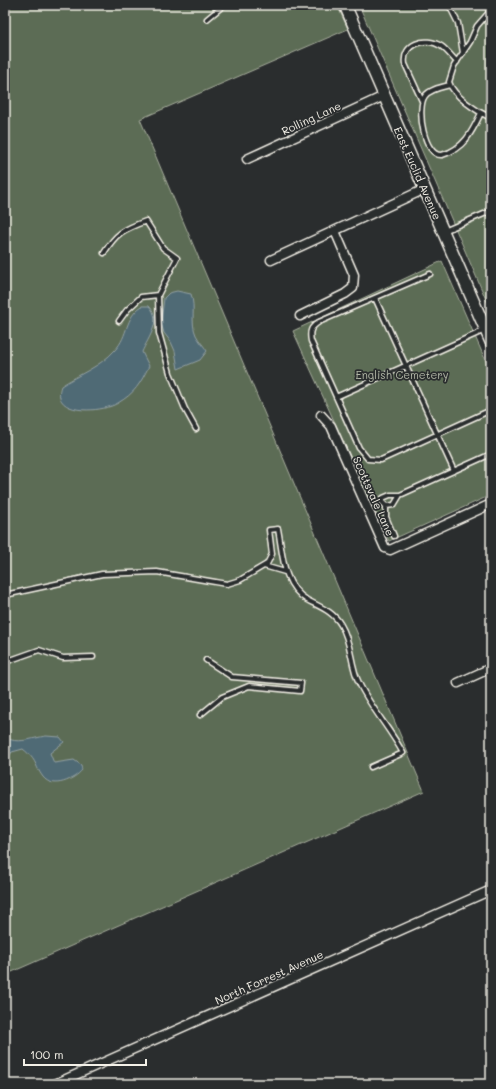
<svg xmlns="http://www.w3.org/2000/svg" width="496" height="1089" font-family="Mali,sans-serif">
<rect width="100%" height="100%" fill="#2a2d2e"/>
<filter id="ink" filterUnits="userSpaceOnUse"><feTurbulence type="fractalNoise" baseFrequency=".025" numOctaves="2"/><feDisplacementMap in="SourceGraphic" scale="8" xChannelSelector="R" yChannelSelector="G"/><feConvolveMatrix kernelMatrix="1 2 1 2 8 2 1 2 1" color-interpolation-filters="sRGB"/></filter>
<g filter="url(#ink)">
<path fill="#5c6c54" stroke="#a8ae9e" d="M5 5H337L348 29 140 119 424 791 5 975Z
M359 5H491V311Z
M442 261 491 373V495L389 541 293 331Z"/>
<path fill="#506a75" stroke="#92a0a3" d="M177 291 191 294C196 308 190 322 196 335 199 341 204 346 207 351L200 360 178 369 175 351 171 342 164 333 161 323 164 298 169 293Z
M142 306H149C163 320 148 338 142 352L149 366C140 384 135 393 118 403 102 413 50 416 61 386 79 374 100 367 115 350 129 335 124 318 142 306Z
M46 736 60 737 64 742 50 753 54 763 74 760 81 765 82 770C75 779 53 790 43 777 34 765 38 761 23 749L12 752 5 761V737C17 745 32 738 46 736Z"/>
<g fill="none" stroke-linecap="round" stroke-linejoin="round">
<g stroke="#f4f1e8" stroke-width="7">
<path id="lane" d="M449 5 458 23 463 53
M491 10 477 26 470 42 454 66 449 82C453 96 478 112 491 118
M207 19 224 5
M450 85C442 87 430 89 425 96 416 108 424 157 442 155 464 149 472 132 481 113
M422 101 405 64C402 44 425 36 441 46 447 50 452 57 457 62
M444 231 491 211
M104 253C116 233 124 229 146 221L163 248 177 258 158 295 159 333 170 373 185 409 196 429
M430 274 319 322C311 327 309 331 311 341L359 448 368 459 381 460 491 410
M375 298 454 471
M119 321 127 310 141 297 158 295
M336 397 485 330
M400 495 394 505 386 506 382 502 383 498 390 495H400L491 454
M386 506V517L394 536
M264 566 285 572
M5 595 102 574 157 572 227 584 240 580 267 564 272 554 269 530 278 529C283 554 282 585 307 600 320 607 333 611 341 625 352 643 350 665 359 683 371 708 390 729 403 753L371 767
M5 662 39 650 63 658 93 657
M200 715 222 697 249 686 300 691 301 683 232 677 206 660"/>
</g>
<g stroke="#f4f1e8" stroke-width="11">
<path id="street" d="M247 159 384 96
M271 260 425 189
M300 316 345 294 353 288 354 275 335 231
M321 415 331 426 385 548 390 550 491 504
M458 683 491 668
M55 1084 491 890"/>
</g>
<g stroke="#f4f1e8" stroke-width="14">
<path id="secondary" d="M345 5 491 342"/>
</g>
<use href="#lane" stroke="#2a2d2e" stroke-width="4"/>
<use href="#street" stroke="#2a2d2e" stroke-width="8"/>
<use href="#secondary" stroke="#2a2d2e" stroke-width="11"/>
</g>
</g>
<g text-anchor="middle" dominant-baseline="central" stroke-width="3.5" stroke-linejoin="round" paint-order="stroke">
<g font-size="11" fill="#f4f1e8" stroke="#2a2d2e">
<text transform="translate(311 118) rotate(-25)">Rolling Lane</text>
<text transform="translate(418 173) rotate(66)">East Euclid Avenue</text>
<text transform="translate(374 496) rotate(66)">Scottsvale Lane</text>
<text transform="translate(269 977) rotate(-24)">North Forrest Avenue</text>
</g>
<g font-size="11" fill="#b0b5a5" stroke="#2a2d2e">
<text x="402" y="374">English Cemetery</text>
</g>
</g>
<rect width="496" height="1089" fill="none" stroke="#2a2d2e" stroke-width="20"/>
<rect x="10" y="10" width="476" height="1069" fill="none" stroke="#f4f1e8" stroke-width="1.5" filter="url(#ink)"/>
<path d="M24 1059v6h122v-6" fill="none" stroke="#f4f1e8" stroke-width="2"/>
<text x="30" y="1059" font-size="12" fill="#f4f1e8" stroke="#2a2d2e" stroke-width="3" paint-order="stroke">100 m</text>
</svg>
